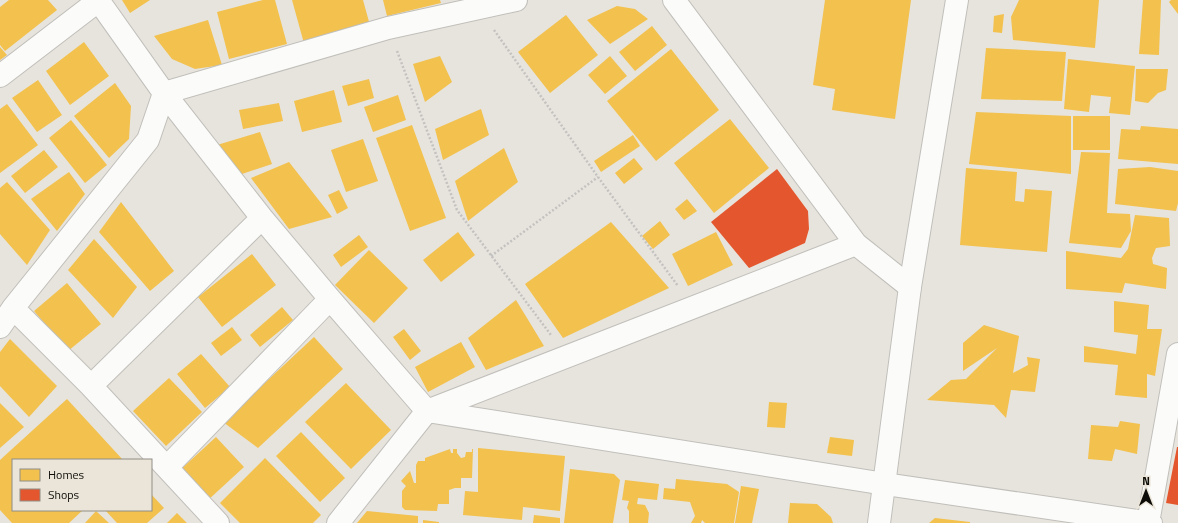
<svg xmlns="http://www.w3.org/2000/svg" width="1178" height="523" font-family="'Titillium Web',sans-serif">
<rect width="100%" height="100%" fill="#e7e4dd"/>
<path fill="#f2c14e" d="M9 0H48L57 10 5 51 0 45V7Z
M122 0H150L130 13Z
M263 0H275L287 44 229 59 217 12Z
M292 0H363L371 29 305 47Z
M383 0H440L441 3 387 16Z
M825 0H911L895 119 832 110 835 89 813 85Z
M1019 0H1099L1095 48 1013 40 1011 17Z
M1143 0H1161L1159 55 1139 54Z
M1171 0H1178V14L1169 2Z
M617 6 635 9 648 19 610 44 587 20Z
M1004 14 1002 33 993 32 994 16Z
M566 15 598 55 550 93 518 52Z
M208 20 222 65 195 69 172 59 154 36Z
M652 26 667 45 635 71 619 52Z
M84 42 109 76 70 105 46 71Z
M0 47 7 55 0 60Z
M986 48 1066 52 1062 101 981 99Z
M671 49 719 110 656 161 607 101Z
M440 56 452 82 425 102 413 64Z
M610 56 627 76 605 94 588 75Z
M1068 59 1135 66 1130 115 1109 113 1111 97 1091 95 1089 112 1064 109Z
M1136 69H1168L1166 90 1158 93 1148 103 1135 101Z
M369 79 374 98 348 106 342 86Z
M38 80 62 115 37 132 12 98Z
M115 83 131 106 129 139 109 158 74 116Z
M334 90 342 122 302 132 294 101Z
M398 95 406 120 373 132 364 107Z
M279 103 283 121 243 129 239 110Z
M7 104 38 145 0 173V109Z
M481 109 489 135 443 160 435 129Z
M976 112 1071 116V174L969 164Z
M1073 116H1110V150H1073Z
M730 119 769 168 714 213 674 163Z
M71 120 107 165 85 183 49 138Z
M412 125 446 218 410 231 376 138Z
M1141 126 1178 129V164L1118 159 1121 129 1140 130Z
M260 132 272 164 242 174 217 145Z
M633 135 640 146 601 172 594 161Z
M363 139 378 181 346 192 331 150Z
M504 148 518 182 468 221 455 181Z
M44 150 58 167 25 193 11 176Z
M1081 152 1110 153 1107 213 1130 214 1131 231 1121 248 1069 243Z
M634 158 643 169 624 184 615 173Z
M289 162 332 217 289 229 251 178Z
M1150 167 1178 171V203L1176 211 1115 204 1118 169Z
M966 168 1017 172 1015 201 1024 202 1025 189 1052 191 1047 252 960 245Z
M69 172 85 194 57 231 31 199Z
M7 182 50 230 27 265 0 234V188Z
M339 190 348 208 337 214 328 195Z
M687 199 697 211 684 220 675 209Z
M121 202 174 271 150 291 99 232Z
M1135 215 1169 218 1170 246 1156 248 1152 258 1153 264 1167 268 1166 289 1125 283 1122 293 1066 289V251L1121 258 1128 249Z
M660 221 670 235 653 249 642 236Z
M611 222 669 288 563 338 525 284Z
M458 232 475 255 441 282 423 260Z
M716 232 733 265 688 286 672 254Z
M359 235 368 247 341 267 333 255Z
M94 239 137 287 113 318 68 270Z
M369 250 408 288 374 323 335 285Z
M252 254 276 285 222 327 198 297Z
M67 283 101 324 68 351 34 311Z
M516 300 544 346 486 370 468 338Z
M1114 301 1149 305 1147 329H1162L1155 376 1147 374V398L1115 395 1118 365 1084 362V346L1136 354 1138 335 1114 332Z
M282 307 293 320 260 347 250 335Z
M984 325 1019 336 1013 373 1028 365 1027 357 1040 359 1035 392 1011 390 1006 418 994 405 927 400 951 380 966 379 997 348 963 371V343Z
M232 327 242 340 221 356 211 343Z
M404 329 421 351 410 360 393 337Z
M314 337 343 369 258 448 223 422Z
M10 339 57 386 29 417 0 386V352Z
M461 342 475 367 428 392 415 367Z
M201 354 230 387 205 408 177 374Z
M169 378 202 412 166 446 133 411Z
M346 383 391 430 351 469 305 422Z
M67 399 123 460H13V510H83L69 523H12L0 510V460Z
M769 402 787 403 785 428 767 427Z
M0 403 24 427 0 448Z
M1120 421 1140 424 1137 454 1115 449 1112 461 1088 459 1091 425 1118 427Z
M301 432 345 478 320 502 276 456Z
M216 437 244 467 207 501 179 471Z
M830 437 854 440 852 456 827 453Z
M478 448 565 456 560 511 523 507 522 520 463 515 465 491 478 492Z
M450 449 451 453H453V449H457V453L461 458 465 457 466 452H472V449H473L472 478H461V488H455L449 490V504H438L437 511 405 510 402 507V491L406 486 401 481 410 471 414 483H416V465L418 461H425V458Z
M265 458 321 515 313 523H240L220 503Z
M570 469 614 474 620 480 613 523H564Z
M676 479 727 484 739 492 734 523H705L702 520 701 523H691L695 516 690 502 663 499 664 488 675 489Z
M625 480 659 484 657 500 638 498 637 504 645 505 649 513 648 523H629V511L627 508 629 501 622 500Z
M741 486 759 489 752 523H735Z
M151 494 164 508 147 523H117L105 510H151Z
M790 503 817 504 831 517 833 523H788Z
M96 511 109 523H85Z
M367 511 418 516V523H357Z
M177 513 187 523H167Z
M534 515 560 518V523H533Z
M935 518 970 522V523H929Z
M423 520 439 522V523H423Z"/>
<path fill="#e4572e" d="M777 169 808 211 809 229 805 243 749 268 711 222Z
M1177 447H1178V505L1166 503Z"/>
<g fill="none" stroke-linecap="round" stroke-linejoin="round">
<g stroke="#c1bfba" stroke-width="24">
<path id="street" d="M98 0 164 93 262 218 330 299 427 411 885 484 1151 523
M674 0 856 244 910 287
M0 76 98 1
M13 308 91 386 218 523
M0 327 13 308 148 140 164 93 388 28 516 0
M91 386 262 218
M167 467 330 299
M338 523 427 411 856 244
M1148 523 1178 354"/>
</g>
<g stroke="#c1bfba" stroke-width="24">
<path id="secondary" d="M879 523 910 287 957 0"/>
</g>
<path stroke="#c4c2c0" stroke-width="2.5" stroke-dasharray="2 2" stroke-linecap="butt" d="M494 30 598 177 678 286
M397 51 457 210 551 335
M491 256 598 177"/>
<use href="#street" stroke="#fbfbfa" stroke-width="22"/>
<use href="#secondary" stroke="#fbfbfa" stroke-width="22"/>
</g>
<rect x="12" y="459" width="140" height="52" fill="#ebe5d9" stroke="#928e85"/>
<rect x="20" y="469" width="20" height="12" fill="#f2c14e" stroke="#928e85"/>
<text x="48" y="479" font-size="12" fill="#0d0c08">Homes</text>
<rect x="20" y="489" width="20" height="12" fill="#e4572e" stroke="#928e85"/>
<text x="48" y="499" font-size="12" fill="#0d0c08">Shops</text>
<g transform="translate(1146 491)" stroke="#ebe5d9" stroke-width="3" paint-order="stroke">
<path d="M0-3L7 15L0 10L-7 15Z" fill="#0d0c08"/>
<text y="-6" font-size="11" font-weight="bold" text-anchor="middle" fill="#0d0c08">N</text>
</g>
</svg>
